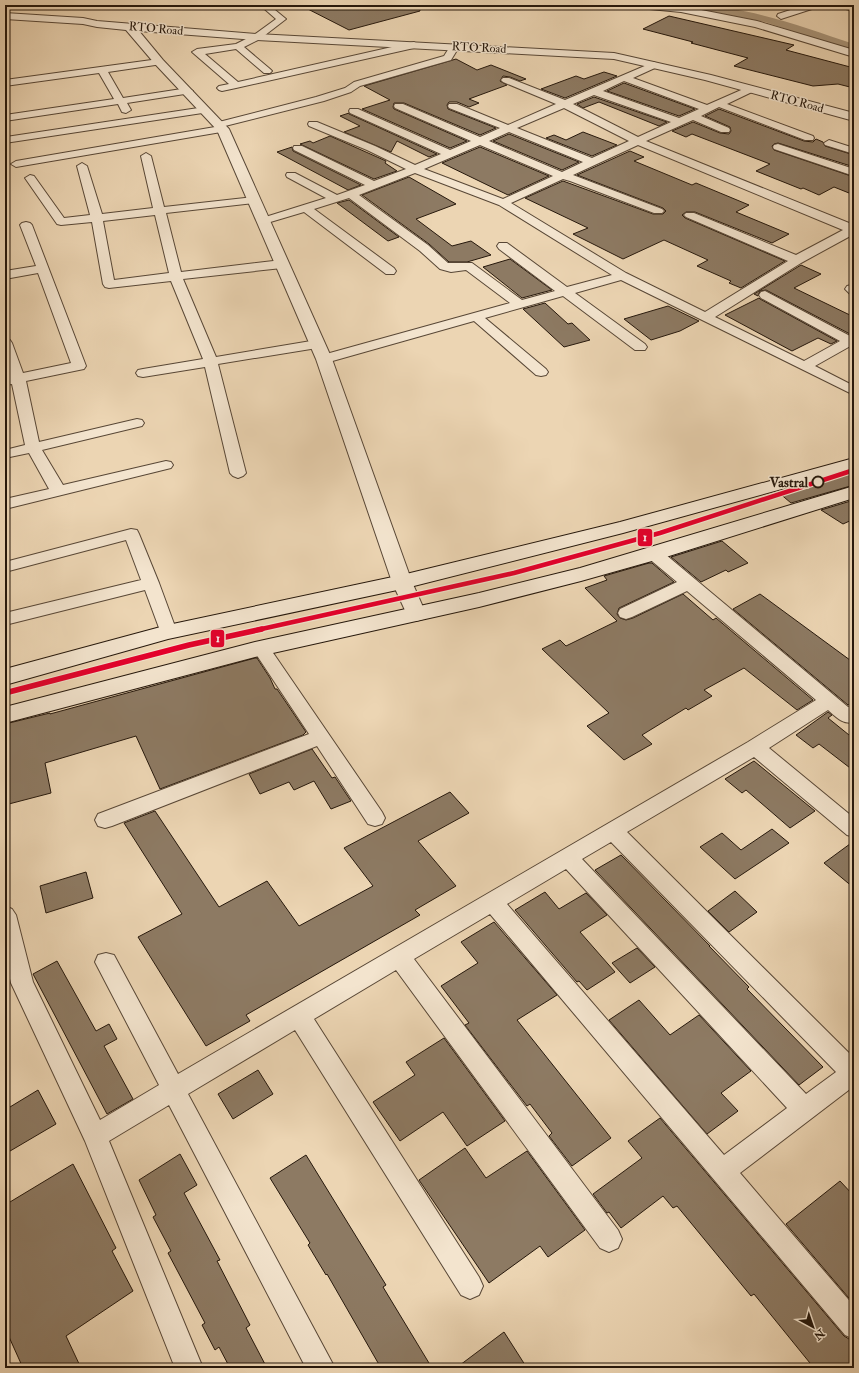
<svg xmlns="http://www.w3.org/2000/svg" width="859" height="1373" font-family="'IM FELL Double Pica',serif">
<rect width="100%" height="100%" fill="#ecd5b3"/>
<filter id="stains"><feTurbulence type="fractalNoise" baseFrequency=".005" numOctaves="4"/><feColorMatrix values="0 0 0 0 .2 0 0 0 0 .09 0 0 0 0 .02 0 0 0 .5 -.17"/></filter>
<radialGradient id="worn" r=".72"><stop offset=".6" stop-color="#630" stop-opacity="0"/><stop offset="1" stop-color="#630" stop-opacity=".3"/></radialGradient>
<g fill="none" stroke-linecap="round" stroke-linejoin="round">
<path fill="#a9957a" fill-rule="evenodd" d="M687 5C745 5 800 26 854 44V52L765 22 693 8Z"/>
</g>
<path fill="#8d7a63" stroke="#26180c" d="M300 5H419L420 11 349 30Z
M669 16 794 45 786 50 854 68V88L838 84 813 86 734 66 748 58 691 43 693 42 643 29Z
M456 59 477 70 491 65 526 79 520 81 510 77 503 76 500 81 507 85 469 99 479 103 469 107 457 102H449L447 105 448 109 496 128 480 135 404 103H394L393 107 394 109 467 141 450 148 362 109 390 100 364 86Z
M604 72 617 76 565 98 541 89 576 76 584 79Z
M624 83 695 109 679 116 607 91Z
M594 97 667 122 659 126 599 102 583 108 577 104Z
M719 109 804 141 813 142 816 139 823 142 825 146 854 155V167L778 143 774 144 772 146 774 150 854 177V195L834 187 819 195 803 188 801 189 756 171 770 164 692 134 686 137 672 131 693 122 720 133 729 134 731 131 730 127 705 116Z
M349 113V114L437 154 429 157 397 141 391 152 344 132 360 126 340 116Z
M583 132 617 145 592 156 546 138 554 135 566 140Z
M509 134 579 162 562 170 493 141Z
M330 136 386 161 385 163 397 171 374 179 300 144 310 141 313 143Z
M292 147 293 151 361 185 348 190 277 152Z
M480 147 549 176 508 195 442 163Z
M630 151 644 157 634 161 692 185 696 183 749 205 736 212 789 234 772 243 695 212H686L682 215 685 218 785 261 741 288 729 283 731 281 697 266 708 260 664 240 623 259 573 234 588 228 525 198 563 181 653 214H663L666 211 663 208 577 175Z
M409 177 456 204 416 219 452 246 471 241 491 255 467 262H449L429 244 362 195Z
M349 200 399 237 388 241 337 203Z
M510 259 552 290 522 298 483 267Z
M801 265 821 274 794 288 854 317V334H850L766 290 760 291 758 296 754 294Z
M759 298 760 299 837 341 831 344 818 338 792 351 725 315Z
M545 303 568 324 572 323 590 340 564 347 523 309Z
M668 306 699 321 680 331 651 340 624 319Z
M854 471V485L791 503 778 492Z
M854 500V519L843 524 821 510Z
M722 541 748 563 728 572 726 570 701 582 671 557Z
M649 563H652L674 582 619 608 617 614 620 618 626 620 633 618 683 594 713 620 716 618 813 700 797 710 744 668 704 690 712 696 688 710 686 708 642 735 652 744 624 760 587 726 609 713 542 649 560 640 566 646 617 621 585 588 607 580 604 576Z
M760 594 854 663V701L848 705 733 609Z
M255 658H257L270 678 275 689H277L306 732 303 735 160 789 136 736 45 763 51 793 5 805V724L50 713V714Z
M828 712 832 715 828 718 854 739V771L819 744 813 748 796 735Z
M312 749 332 778 335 777 351 801 331 809 314 781 294 790 289 782 260 794 249 774Z
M754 761 793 793 815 811 790 828 746 790 742 793 725 779Z
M450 792 469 813 418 841 456 886 415 910 420 915 246 1015 250 1021 206 1046 138 937 182 914 124 823 155 811 219 907 267 881 299 926 373 886 344 848Z
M772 829 789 843 735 879 700 847 722 833 741 850Z
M854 841V888L824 863Z
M621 855 710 946H709L749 987 747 989 823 1067 799 1085 595 870Z
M86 872 93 898 46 913 40 886Z
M735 891 757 912 729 932 708 911Z
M545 892 559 909 586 893 607 915 580 932 615 972 587 990 579 981 577 982 515 910Z
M494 922 557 995 517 1020 611 1138 572 1166 549 1136 552 1133 530 1104 527 1106 465 1025 469 1023 441 986 478 963 461 942Z
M637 948 655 967 630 983 612 963Z
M57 961 96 1031 109 1024 117 1039 104 1046 133 1099 107 1114 33 974Z
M639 1000 670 1035 699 1015 751 1071 721 1093 738 1111 707 1134 609 1020Z
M444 1038 505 1121 467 1146 443 1112 400 1141 373 1102 415 1075 406 1062Z
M258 1070 273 1094 233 1119 218 1094Z
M38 1090 56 1124 5 1154V1110Z
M660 1118 844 1336 854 1342V1368H814L754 1294 751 1296 677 1206 673 1208 663 1196 621 1228 609 1212 607 1213 593 1194 642 1158 628 1141Z
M465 1148 486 1178 527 1151 585 1230 548 1257 540 1246 489 1283 419 1180Z
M180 1154 197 1185 184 1193 220 1260 217 1261 250 1325 246 1328 267 1368H230L219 1347 215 1350 202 1325 205 1323 168 1253 171 1251 153 1217 156 1215 139 1180Z
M306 1155 386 1285 383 1287 432 1368H381L327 1274 326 1275 308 1245 310 1243 270 1178Z
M73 1164 116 1248 112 1251 133 1291 66 1336 81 1368H23L5 1328V1205Z
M840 1181 854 1196V1304L786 1224Z
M504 1332 527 1368H456Z"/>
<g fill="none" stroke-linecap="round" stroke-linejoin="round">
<g stroke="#584736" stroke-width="2">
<path id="minor" d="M260 5H269L286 19 260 39 244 47 270 69 272 71 270 73H264L236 49 205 54 238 82 414 42 419 45 414 48 236 88 222 91 219 90 217 88 219 86 229 84 192 52 197 49 236 44 254 35 276 19Z
M806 5H819L818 7 784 18 781 19 777 16 778 14Z
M837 5H854V11L838 7Z
M454 44 459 47 451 60 360 86 351 92 324 101 225 126 228 129 227 131 16 167 11 164 16 161 215 127 214 125 215 123 316 97 345 88 354 82 444 56 451 45Z
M159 59 162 60 164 62 162 64 108 72 123 98 188 88 193 91 191 93 127 103 131 110 126 113 122 112 118 104 5 121V115L114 99 99 73 5 86V80Z
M654 62 659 65 657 67 633 78 707 105 748 87H754L756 89 754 91 727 104 813 136 814 138 813 140H805L719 107 701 116 729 128 730 130 729 132H721L693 120 646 141 854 225V234L801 263 715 317 804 361 840 341 761 298 759 295 761 292 765 291 850 336 854 335V344L815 366 854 386V395L621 280 575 293 645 344 647 347 645 350H635L563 296 485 318 546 369 548 372 546 375 541 376 536 375 474 321 329 362H319L317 359 319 356 510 303 466 270 451 272 440 269 420 251 349 198 314 209 394 268 396 271 394 274H386L304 212 267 223H259L257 221 259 219 326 198 287 177 286 175 287 173H295L337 195 365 185 294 150 293 148 294 146H302L374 181 406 169 367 150 309 126 308 124 309 122H317L375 146 415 165 441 154 350 113 349 111 350 109H358L450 150 471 141 395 108 394 106 395 104H403L480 137 500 128 449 108 448 106 449 104H457L508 125 556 104 503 82 501 80 503 78H509L565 100ZM624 81 699 109 679 118 603 91ZM594 95 671 122 638 137 573 104ZM564 108 629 141 592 158 517 128ZM509 132 583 162 562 172 489 141ZM480 145 553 176 503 199 424 169ZM638 145 843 230 796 255 694 213H686L684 215 686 217 788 261 705 312 626 273 511 203 563 179 570 181 654 213H662L664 211 662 209 573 175ZM415 173 499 205 612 275 567 287 507 243H499L497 246 499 249 555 291 522 300 472 263H448L428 245 359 195Z
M205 107 210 110 209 112 5 143 6 137Z
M829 140 854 148V154L825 145 824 143Z
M778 144 854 169V176L774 149 773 147 774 145Z
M146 153 151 156 164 207 254 197 258 198 260 200 258 202 254 203 166 213 181 272 282 260 286 261 288 264 286 267 282 268 183 279 216 357 317 340 322 341 324 344 322 347 317 348 218 364 246 473 243 476 238 478 233 476 230 473 205 367 143 377 138 376 136 373 138 370 143 369 203 359 171 281 109 288 105 287 103 284 92 222 61 225 57 224 25 178 30 175 34 176 64 218 90 215 77 166 82 163 87 166 102 214 153 208 141 156ZM155 215 169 273 114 280 103 221Z
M26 222 30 223 32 225 86 366 84 369 79 370 26 381 39 442 137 419 142 420 144 423 142 426 42 450 63 485 166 461 171 462 173 465 171 468 5 509V499L49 489 29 453 5 458V450L25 445 12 384 5 385V377L10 376 5 361V339L10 340 12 343 23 373 71 363 38 273 5 279V271L36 266 20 225 22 223Z
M851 285 854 286V295L850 294 845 289 847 286Z
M131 529 137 530 139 534 159 583 177 632 174 636 168 638 162 636 145 590 5 625V613L141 580 126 540 5 572V562Z
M653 548 659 549 848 707 854 705V722C843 725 836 717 828 710L769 748 854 818V837L847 835 754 757 627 832 854 1058V1086L740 1173 854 1306V1339L845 1335 490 914 414 959 618 1230 622 1239 618 1248 609 1252 600 1248 396 970 314 1019 479 1277 483 1286 479 1295 470 1299 461 1295 295 1030 188 1094 335 1368H306L169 1105 109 1141 203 1368H175L85 1141 11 983 5 958V906L12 909 16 915 33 982 100 1120 159 1085 95 962 98 955 106 953 114 955 178 1074 748 742 816 700 687 591 632 617 626 619 620 617 618 613 620 609 677 582 647 557 645 553 647 549ZM611 842 836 1072 806 1094 582 859ZM566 869 787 1108 724 1155 507 904Z
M261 642 267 644 382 812 385 818 382 824 375 826 368 824 317 746 112 826 105 828 98 826 95 820 98 814 309 734 252 648 255 644Z"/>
</g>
<g stroke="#584736" stroke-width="2">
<path id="tertiary" d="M634 5 681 6 757 21 854 50V57L755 27 681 12 639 8Z
M5 13 83 18 97 21 257 34 614 53 711 75 854 113V121L705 80 614 59 257 40 139 31 163 60 229 129 332 359 412 582 426 614 423 619 416 621 409 619 392 582 316 359 217 130 155 64 126 30 97 27 83 24 5 19Z"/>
</g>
<g stroke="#26180c" stroke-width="2">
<path id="secondary" d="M854 458V469L623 533 402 589 168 639 5 685V669L168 625 402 575 620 522Z
M854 486V498L666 557 581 581 479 607 255 657 5 723V707L255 642 479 593 580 568Z"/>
</g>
<use href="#minor" fill="#f3e4ce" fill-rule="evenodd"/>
<use href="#tertiary" fill="#f3e4ce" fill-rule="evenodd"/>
<use href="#secondary" fill="#f3e4ce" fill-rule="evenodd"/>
<g stroke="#f3e4ce" stroke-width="7">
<path id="metro-1-far1" d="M257 630 514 573 660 533 854 470"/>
</g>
<g stroke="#f3e4ce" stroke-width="8">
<path id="metro-1" d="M5 693 189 645 262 629"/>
</g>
<use href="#metro-1-far1" stroke="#e4002b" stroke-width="4.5"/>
<use href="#metro-1" stroke="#e4002b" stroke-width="5.5"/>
</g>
<circle fill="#f3e4ce" stroke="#26180c" stroke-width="2" cx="818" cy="482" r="5.5"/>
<g text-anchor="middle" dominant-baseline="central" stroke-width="3" stroke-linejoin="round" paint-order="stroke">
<g font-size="12" fill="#26180c" stroke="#f3e4ce">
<text transform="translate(156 29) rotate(5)">RTO Road</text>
<text transform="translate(479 48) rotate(3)">RTO Road</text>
<text transform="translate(797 102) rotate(15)">RTO Road</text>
</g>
<g font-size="14" font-weight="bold" fill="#26180c" stroke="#f3e4ce" text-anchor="end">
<text x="808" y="482">Vastral</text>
</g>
</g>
<g stroke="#f3e4ce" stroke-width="1.5">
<rect x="637" y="528" width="16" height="19" rx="4" fill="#e4002b"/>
<rect x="210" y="629" width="15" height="19" rx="4" fill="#e4002b"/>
</g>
<g font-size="11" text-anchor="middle" font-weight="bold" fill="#fff">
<text x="645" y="541">1</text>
<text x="218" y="642">1</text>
</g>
<rect width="859" height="1373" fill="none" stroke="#ecd5b3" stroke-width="20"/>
<rect x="6" y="6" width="847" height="1361" fill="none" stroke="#26180c" stroke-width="2"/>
<rect x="10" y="10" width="839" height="1353" fill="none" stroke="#26180c"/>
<g transform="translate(813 1327) rotate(140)" stroke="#f3e4ce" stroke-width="3" paint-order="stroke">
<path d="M0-3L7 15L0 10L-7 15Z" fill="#26180c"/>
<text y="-6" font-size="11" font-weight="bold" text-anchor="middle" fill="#26180c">N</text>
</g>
<rect width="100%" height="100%" filter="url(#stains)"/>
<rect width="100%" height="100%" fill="url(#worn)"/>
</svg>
